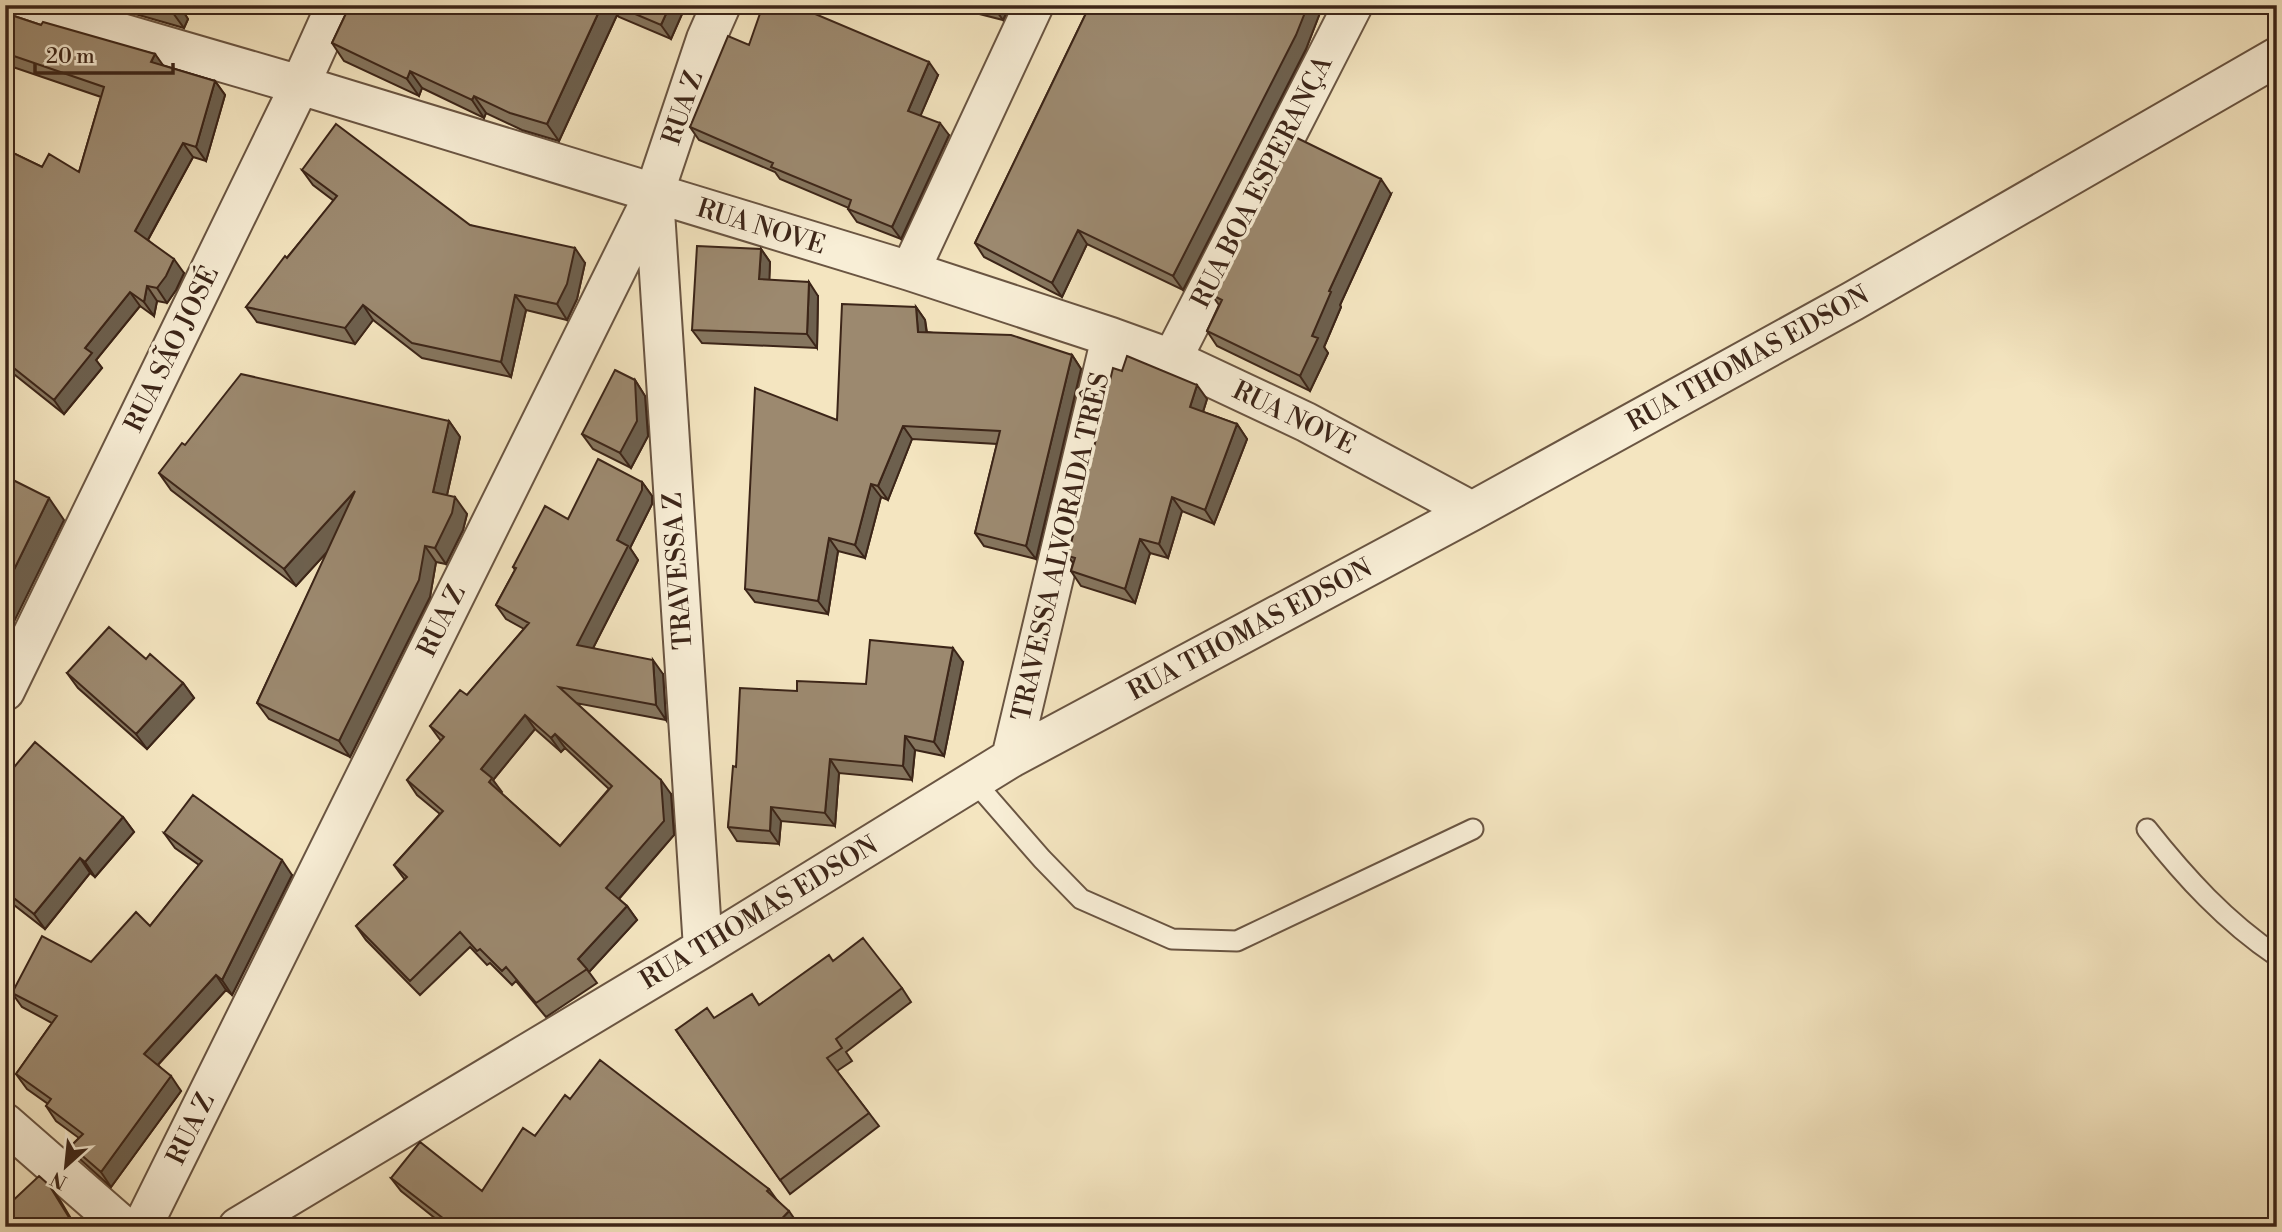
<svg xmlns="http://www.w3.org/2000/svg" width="2282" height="1232" font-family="'Libre Bodoni',serif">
<rect width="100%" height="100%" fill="#f4e5c0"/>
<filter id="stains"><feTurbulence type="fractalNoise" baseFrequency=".00286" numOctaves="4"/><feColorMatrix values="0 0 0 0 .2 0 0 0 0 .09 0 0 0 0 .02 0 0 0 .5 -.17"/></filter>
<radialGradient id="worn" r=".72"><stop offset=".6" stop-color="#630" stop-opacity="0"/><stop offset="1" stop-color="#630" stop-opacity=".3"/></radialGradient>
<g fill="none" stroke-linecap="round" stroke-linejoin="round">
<g stroke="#6a5542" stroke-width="23">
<path id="service" d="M974 781 1042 859 1081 899 1172 939 1237 941 1473 829
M2147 829C2185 877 2226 922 2277 956"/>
</g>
<g stroke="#6a5542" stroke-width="42">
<path id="minor" d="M25 5 300 85 910 271 1111 337 1172 359 1306 422 1472 511
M654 196 703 948
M910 271 1034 5
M1172 359 1353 5
M5 691 300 85 336 5
M1011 758 1111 337
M5 1123 124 1227
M142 1227 654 194 706 39 721 5
M238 1227 703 948 1011 758 1472 511 1853 301 2277 57"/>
</g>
<use href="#service" stroke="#f8eed6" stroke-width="19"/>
<use href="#minor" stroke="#f8eed6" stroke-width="38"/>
</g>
<path fill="#86765f" stroke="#3c2518" stroke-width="2" fill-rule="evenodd" d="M104 5H179L188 19 184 28Z
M350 5H686L671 39 619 17 617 15 559 141 522 130 486 113 484 118 422 88 419 96 344 61 332 43Z
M944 5H1010L1003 20Z
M1090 5H1323L1306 49 1183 290 1087 244 1062 297 984 257 975 243Z
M5 13 41 25 155 54 162 65 215 81 225 95 206 161 193 157 148 240 184 273 176 290 167 303 157 301 154 316 140 306 96 360 102 368 64 414 5 367V149L42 167 79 172 101 97 7 65 5 69Z
M749 45 938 75 920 116 949 135 901 239 857 222 848 209 849 208 780 179 775 172 699 140 690 127Z
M302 170 585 263 577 299 567 320 526 310 511 377 422 358 373 320 355 344 257 322 246 307 334 201 313 185Z
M1391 194 1340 305 1341 307 1324 347 1328 353 1310 391 1217 346 1207 331 1219 305 1212 295Z
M761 249 770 262 769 280 818 296 817 348 702 343 692 330Z
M916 307 925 320 927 332 1072 355 1081 369 1036 559 984 546 975 533 997 444 912 439 888 500 881 497 865 558 838 551 828 614 755 602 745 589 837 420Z
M635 380 645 396 648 436 631 468 593 449 582 434Z
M1207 399 1203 412 1237 424 1247 439 1214 524 1182 511 1168 558 1150 553 1135 603 1081 586 1071 571 1073 563 1068 556Z
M449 421 460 437 447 495 467 514 463 530 446 564 436 562 430 597 350 757 269 719 257 703 328 551 296 586 171 490 159 473 185 445Z
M642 482 652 496V504L630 548 638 560 593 648 663 674 666 720 576 703 671 794 674 835 619 899 627 906 637 920 589 972 597 983 546 1017 516 981 512 985 490 963 487 965 470 947 420 995 366 940 356 926 405 880 394 865 440 814 417 795 407 780 441 741 430 726 467 695 524 629 506 619 496 605 515 570 513 567 568 519ZM535 729 561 752 565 748 609 789 560 846 501 793 493 780Z
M146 659 183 683 194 698 147 749 78 688 67 673Z
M963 662 944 756 915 750 912 780 839 773 835 826 781 821 779 844 737 841 728 827 736 767 797 691 866 684Z
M5 778 123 817 134 832 95 877 90 873 45 929 5 898Z
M164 833 292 875 232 995 226 990 158 1065 181 1091 111 1187 81 1160 71 1146 79 1138 56 1121 46 1106 48 1104 27 1089 16 1074 52 1023 22 1007 12 993 91 962 150 926 199 865 175 848Z
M833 961 902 988 911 1002 846 1052 852 1061 837 1071 879 1126 790 1194 676 1030 759 1005Z
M570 1099 769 1189 777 1200 798 1224 796 1227H446L401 1191 391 1178 482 1191Z
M49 1185 76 1227H5Z"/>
<path fill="#6d604e" stroke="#3c2518" stroke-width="2" d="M177 5H179L188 19 184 28 173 13Z
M602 5H610L617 15 559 141 547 124Z
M670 5H686L671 39 661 25Z
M993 5H1010L1003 20 993 6Z
M1308 5H1323L1306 49 1183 290 1173 276Z
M155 54 165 68 151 62Z
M929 62 938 75 917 124 908 111Z
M410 71 422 88 419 96 407 79Z
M215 81 225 95 206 161 196 147Z
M474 96 486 113 484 118 472 100Z
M940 123 949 135 901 239 892 227Z
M183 143 193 157 145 245 135 231Z
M1381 179 1391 194 1340 305 1341 307 1324 347 1328 353 1310 391 1300 376 1312 336 1329 291Z
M1078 230 1087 244 1062 297 1052 283Z
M575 248 585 263 577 299 567 320 557 304Z
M761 249 770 262 769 293 759 279Z
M174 259 184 273 176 290 167 303 157 288Z
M809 282 818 296 817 348 807 334Z
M147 286 157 301 154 316 144 302Z
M130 292 140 306 96 360 102 368 64 414 54 400 85 348Z
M515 295 526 310 511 377 501 362Z
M363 305 373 320 355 344 345 328Z
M916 307 925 320 928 346 918 332Z
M1072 355 1081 369 1036 559 1026 546Z
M635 380 645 396 648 436 631 468 620 453Z
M1197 385 1207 399 1200 421 1190 407Z
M449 421 460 437 444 508 433 492Z
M1237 424 1247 439 1214 524 1205 510Z
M903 426 912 439 888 500 878 486Z
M642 482 652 496V504L630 548 638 560 587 660 577 645 617 540Z
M871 484 881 497 865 558 855 545Z
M355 491 367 508 296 586 284 569Z
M455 497 467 514 463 530 446 564 435 548Z
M1172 497 1182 511 1168 558 1159 544Z
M49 498 64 520 5 640V588Z
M829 538 838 551 828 614 818 601Z
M1140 539 1150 553 1135 603 1125 589Z
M425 546 436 562 430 597 350 757 339 741Z
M953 648 963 662 944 756 934 742Z
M653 660 663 674 666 720 656 705Z
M183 683 194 698 147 749 136 734Z
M525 715 535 729 493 780 502 792 499 796 481 769Z
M555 734 565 748 561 752 551 738Z
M905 736 915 750 912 780 903 766Z
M830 759 839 773 835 826 825 813Z
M661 780 671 794 674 835 616 902 606 888Z
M771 807 781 821 779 844 770 831Z
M123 817 134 832 95 877 85 862Z
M80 858 90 873 45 929 34 914Z
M282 860 292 875 232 995 222 980Z
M627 906 637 920 589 972 578 959Z
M216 975 226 990 154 1069 144 1054Z
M171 1076 181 1091 111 1187 101 1172Z
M49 1185 60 1200 76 1227 70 1219Z
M789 1211 798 1224 796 1227H774Z"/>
<path fill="#9c896f" stroke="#3c2518" stroke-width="2" fill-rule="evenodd" d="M145 5H177L173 13Z
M350 5H602L547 124 510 113 474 96 472 100 410 71 407 79 332 43Z
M614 5H670L661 25Z
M763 5H794L929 62 908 111 940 123 892 227 848 209 851 200 771 167 773 163 690 127 728 36 749 45Z
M1090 5H1308L1296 35 1173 276 1078 230 1052 283 975 243Z
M5 13 41 25 43 22 155 54 151 62 215 81 196 147 183 143 135 231 174 259 166 276 157 288 147 286 144 302 130 292 85 348 92 353 54 400 5 361V149L42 167 49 154 79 172 104 87 5 53Z
M336 124 470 225 575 248 567 284 557 304 515 295 501 362 412 343 363 305 345 328 246 307 285 256 287 258 337 196 302 170Z
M1293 136 1381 179 1329 291 1331 292 1312 336 1318 338 1300 376 1207 331 1222 300 1212 295Z
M697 246 761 249 759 279 809 282 807 334 692 330Z
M842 304 916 307 918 332 1011 335 1072 355 1026 546 975 533 1000 431 903 426 878 486 871 484 855 545 829 538 818 601 745 589 755 388 837 420Z
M1127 356 1197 385 1190 407 1237 424 1205 510 1172 497 1159 544 1140 539 1125 589 1071 571 1075 558 1068 556 1113 368 1122 371Z
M615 370 635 380 637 421 620 453 582 434Z
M241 374 449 421 433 492 455 497 452 513 435 548 425 546 419 580 339 741 257 703 355 491 284 569 159 473 182 443 185 445Z
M598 459 642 482V490L617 540 628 546 577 645 653 660 656 705 559 687 661 780 664 821 606 888 627 906 578 959 587 969 536 1003 506 967 502 971 480 949 477 951 460 932 410 981 356 926 407 877 394 865 443 811 407 780 444 737 430 726 460 690 467 695 529 623 496 605 516 568 513 567 545 506 568 519ZM525 715 551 738 555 734 612 786 560 846 489 782 492 778 481 769Z
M5 476 49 498 5 588Z
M109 627 146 659 150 654 183 683 136 734 67 673Z
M870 640 953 648 934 742 905 736 903 766 830 759 825 813 771 807 770 831 728 827 733 766 736 767 740 688 797 691V681L866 684Z
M35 742 123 817 85 862 80 858 34 914 5 891V778Z
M193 795 282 860 222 980 216 975 144 1054 171 1076 101 1172 71 1146 83 1134 46 1106 51 1099 16 1074 57 1016 12 993 42 936 91 962 136 912 150 926 202 861 164 833Z
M863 938 902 988 836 1039 842 1048 827 1058 869 1113 780 1180 676 1030 707 1008 714 1018 752 994 759 1005 829 955 833 961Z
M600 1060 769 1189 767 1191 789 1211 774 1227H446L448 1222 391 1178 420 1142 482 1191 523 1128 535 1136 565 1095 570 1099Z
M39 1176 49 1185 70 1219 62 1227H5V1208Z"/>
<g text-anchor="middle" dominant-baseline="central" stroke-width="7" stroke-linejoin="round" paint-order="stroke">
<g font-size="26" fill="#3c2518" stroke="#f8eed6">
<text transform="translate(683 108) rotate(-71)">RUA Z</text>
<text transform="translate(1262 182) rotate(-63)">RUA BOA ESPERANÇA</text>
<text transform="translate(761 227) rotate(17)">RUA NOVE</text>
<text transform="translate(172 349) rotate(-64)">RUA SÃO JOSÉ</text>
<text transform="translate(1748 359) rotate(-29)">RUA THOMAS EDSON</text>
<text transform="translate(1294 418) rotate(26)">RUA NOVE</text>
<text transform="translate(1061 547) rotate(-77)">TRAVESSA ALVORADA TRÊS</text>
<text transform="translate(678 571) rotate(-94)">TRAVESSA Z</text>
<text transform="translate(442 621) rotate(-64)">RUA Z</text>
<text transform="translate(1250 630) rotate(-28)">RUA THOMAS EDSON</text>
<text transform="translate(759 913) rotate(-31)">RUA THOMAS EDSON</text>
<text transform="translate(191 1129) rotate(-64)">RUA Z</text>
</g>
</g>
<rect width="2282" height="1232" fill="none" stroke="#f4e5c0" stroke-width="28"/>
<rect x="7" y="7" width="2268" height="1218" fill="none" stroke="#3c2518" stroke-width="3.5"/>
<rect x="14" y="14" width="2254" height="1204" fill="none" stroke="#3c2518" stroke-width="2"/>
<g transform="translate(66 1166) rotate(207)" stroke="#f8eed6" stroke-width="5" paint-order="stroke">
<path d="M0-5L12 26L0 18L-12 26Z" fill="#3c2518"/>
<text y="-10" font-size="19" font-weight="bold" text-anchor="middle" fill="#3c2518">N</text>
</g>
<path d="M35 63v10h138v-10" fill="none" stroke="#3c2518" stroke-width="3.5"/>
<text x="46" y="63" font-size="21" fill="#3c2518" stroke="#f8eed6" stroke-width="5" paint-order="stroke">20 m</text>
<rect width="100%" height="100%" filter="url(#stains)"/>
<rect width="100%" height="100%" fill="url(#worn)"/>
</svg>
